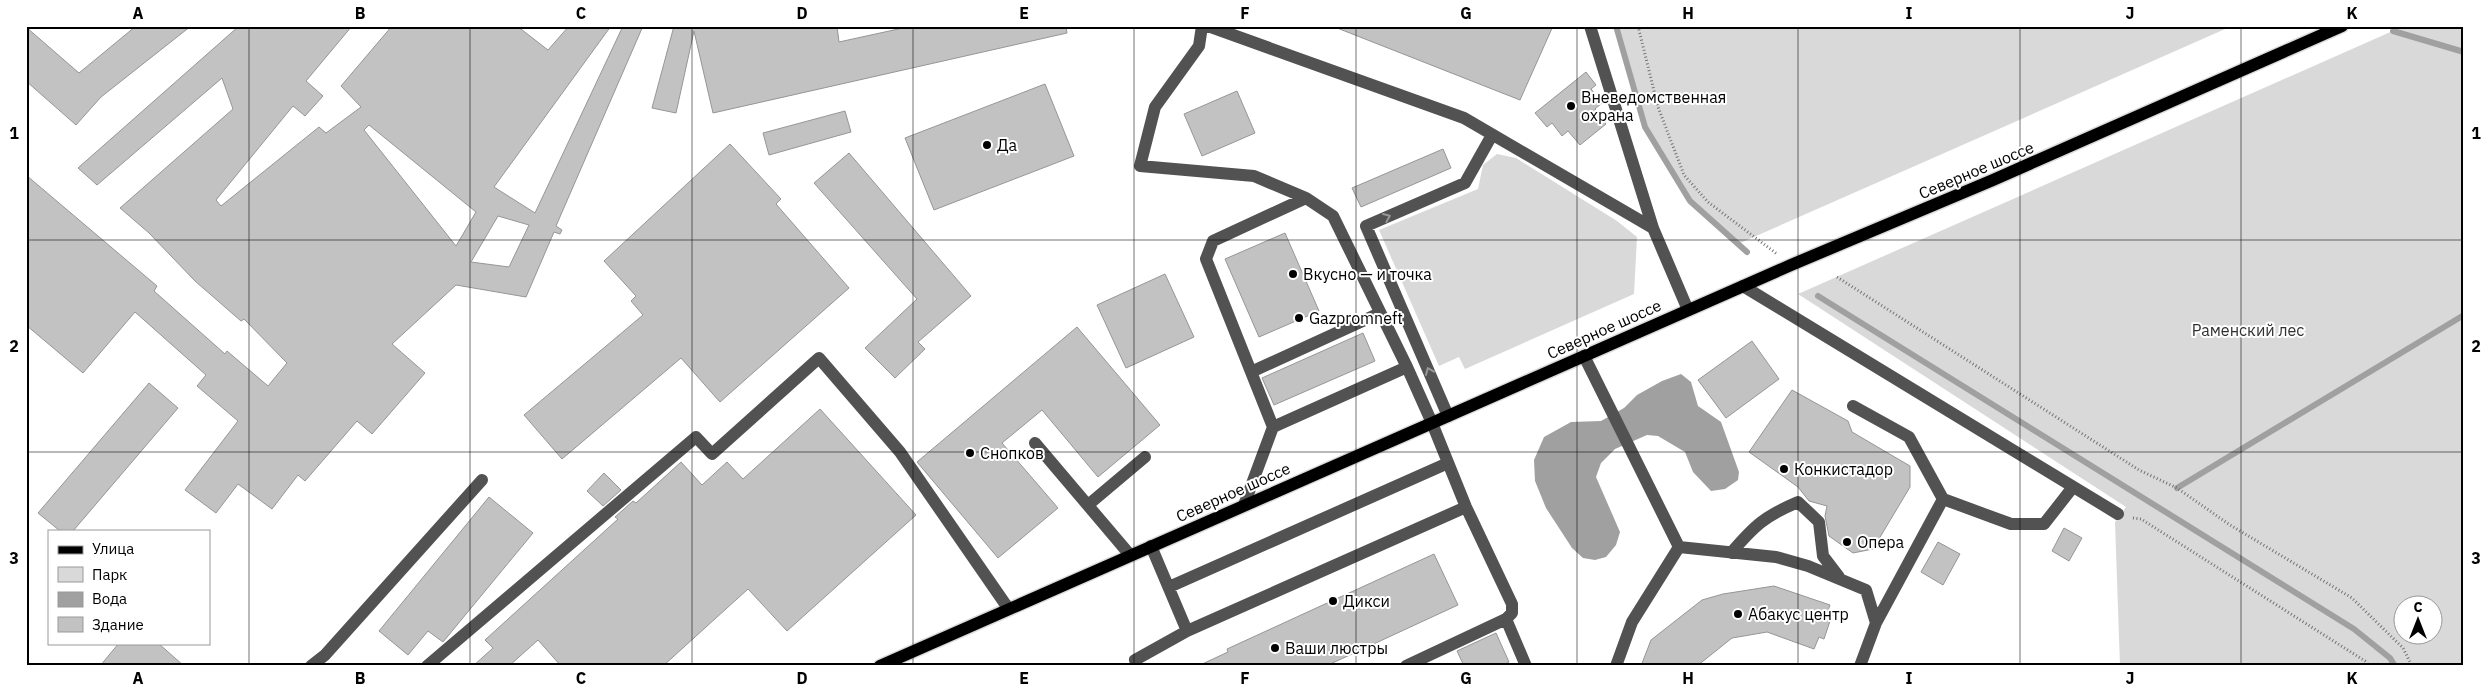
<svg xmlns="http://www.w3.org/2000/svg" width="2490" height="692" font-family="'IBM Plex Sans',sans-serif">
<rect width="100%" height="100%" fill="#fff"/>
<path fill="#d9d9d9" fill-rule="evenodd" d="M1616 26H2232L1738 244 1690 201 1645 128Z
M2404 26H2464V666H2120L2115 522 2126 507 1798 294ZM2402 604H2432V634H2402Z
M1497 154 1516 158 1617 221 1637 237 1634 294 1465 369 1459 357 1439 366 1379 230 1478 189 1483 165Z"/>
<path fill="#a0a0a0" d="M1681 374 1691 382 1698 406 1721 422 1739 472 1738 480 1725 489 1711 491 1693 472 1685 452 1658 436 1647 435 1615 449 1601 463 1596 477 1620 532 1616 545 1606 557 1595 560 1583 558 1572 548 1546 508 1535 481 1534 460 1544 437 1571 422 1601 421 1624 408 1637 395 1662 381Z"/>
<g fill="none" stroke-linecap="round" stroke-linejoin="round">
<path stroke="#a0a0a0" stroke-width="6" d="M1616 26 1645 127 1690 201 1747 252
M2393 31 2464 52
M1818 296 2354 629 2390 658 2395 666
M2177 488 2464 315"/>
</g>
<path fill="#c2c2c2" stroke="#969696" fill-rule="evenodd" d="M136 26H191L101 97 76 125 26 81V27L79 73Z
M239 26H352L306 81 323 96 305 116 293 106 216 200 221 206 319 127 326 133 361 107 341 86 392 26H517L548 50 569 26H611L494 187 535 213 623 26H643L556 226 562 230 560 234 554 232 526 297 456 285 392 344 425 373 372 434 357 421 305 481 298 475 272 509 238 484 216 513 185 490 238 421 197 386 206 375 135 312 83 373 26 325V175L157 286 154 291 225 354 227 351 268 386 287 363 244 319 241 321 195 281 149 233 120 208 233 109 222 78 97 185 78 168ZM369 125 476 212 456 246 364 130ZM498 216 529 225 509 267 471 262Z
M674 26H837L839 42 912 26H1066L1067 33 713 113 694 31 676 113 652 108Z
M1332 26H1553L1520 100Z
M1586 72 1596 85 1591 89 1602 103 1595 109 1606 124 1580 145 1568 131 1562 136 1552 123 1547 127 1535 113Z
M1045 84 1074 156 934 210 905 138Z
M1237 91 1255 133 1202 156 1184 114Z
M845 111 851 132 769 155 763 133Z
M730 144 781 199 776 204 849 288 720 402 681 358 562 459 524 415 643 315 631 301 636 296 604 261Z
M1443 149 1451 168 1361 207 1352 188Z
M849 153 971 296 918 342 925 349 895 378 865 348 917 299 814 183Z
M1285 233 1319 311 1259 337 1225 259Z
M1165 274 1194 337 1126 368 1097 305Z
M1077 327 1160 425 1098 477 1042 410 1002 443 1058 508 998 558 917 462Z
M1363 333 1375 361 1274 405 1262 378Z
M1752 341 1779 379 1726 418 1698 380Z
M149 383 178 408 73 531H60L38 513Z
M1792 390 1848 421 1852 432 1910 466V487L1873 549 1853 553 1829 536 1825 516 1827 506 1809 501 1798 487 1749 452Z
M820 409 916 515 787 631 748 589 663 666H561L538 640 509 666H473L493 648 485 640 618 519 615 517 633 501 636 503 681 462 702 485 727 462 743 479Z
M604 473 621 490 603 506 587 491Z
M489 497 533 533 443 642 428 631 408 655 379 631Z
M2064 528 2082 538 2069 561 2052 551Z
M1938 542 1960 554 1943 585 1921 572Z
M1434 554 1458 605 1326 666H1198L1228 652 1227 649Z
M1774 586 1830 605 1827 613 1832 615 1824 639 1819 637 1814 649 1767 632 1732 638 1697 666H1641L1651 640 1702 600 1723 594Z
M1496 633 1509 662 1500 666H1464L1457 651Z
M119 643H158L184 666H100Z"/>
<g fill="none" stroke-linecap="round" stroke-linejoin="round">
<g stroke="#dbdbdb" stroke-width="15">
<path id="major" d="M880 666 1791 265 1993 180 2342 26"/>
</g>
<path stroke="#747474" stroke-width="3" stroke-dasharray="1 2.5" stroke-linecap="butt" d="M1638 26 1658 107 1684 175 1708 202 1777 254
M1837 277 2139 470 2177 488 2230 525 2352 598 2403 648 2412 666
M2133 518 2141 519 2365 661 2369 666"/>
<path stroke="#525252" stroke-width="12" d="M1202 26 1199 46 1155 107 1140 166 1254 176 1306 198
M1208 26 1464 118 1653 228 1688 310
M1590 26 1653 228
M1743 286 2118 514
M1584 356 1679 547
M1251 372 1380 313
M1853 406 1909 437 1943 499
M1448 416 1366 226 1465 183 1492 135
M1273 427 1407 367
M1035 443 1130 555
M1088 505 1145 457
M1244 505 1273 427 1206 259 1213 241 1306 198 1333 216 1407 367 1432 423 1466 507 1512 604V613L1506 619 1406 666
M1151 546 1187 631
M1679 547 1776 557 1808 566 1866 590 1876 623 1860 666
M1731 553C1755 525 1765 516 1798 502L1819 522 1823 556 1839 577
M1169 587 1448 463
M1506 619 1526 666
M1876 623 1943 499 2011 524H2044L2073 487
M311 666 325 655 482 480
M427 666 696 437 712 454 819 358 900 452 1008 608
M1137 666 1135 660 1187 631 1466 507
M1616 666 1632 622 1679 547"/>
<use href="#major" stroke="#000" stroke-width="12"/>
</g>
<defs><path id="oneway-chevron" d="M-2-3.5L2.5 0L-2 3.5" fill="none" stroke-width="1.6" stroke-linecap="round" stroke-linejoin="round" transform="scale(1.25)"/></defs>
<g stroke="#979797">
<use href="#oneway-chevron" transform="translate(1387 217) rotate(-23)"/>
<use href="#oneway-chevron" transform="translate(1429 371) rotate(-113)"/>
</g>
<path fill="none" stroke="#000" stroke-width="1" stroke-opacity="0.55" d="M249 26V666M470 26V666M692 26V666M913 26V666M1134 26V666M1356 26V666M1577 26V666M1798 26V666M2020 26V666M2241 26V666M26 240H2464M26 452H2464"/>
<g fill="#000" stroke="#fff" stroke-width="2">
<circle cx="1571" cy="106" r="5"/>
<circle cx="987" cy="145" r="5"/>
<circle cx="1293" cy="274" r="5"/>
<circle cx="1299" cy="318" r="5"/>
<circle cx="970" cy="453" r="5"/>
<circle cx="1784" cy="469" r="5"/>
<circle cx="1847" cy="542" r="5"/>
<circle cx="1333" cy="601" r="5"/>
<circle cx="1738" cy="614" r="5"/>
<circle cx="1275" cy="648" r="5"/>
</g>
<g text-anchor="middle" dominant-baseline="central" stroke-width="4" stroke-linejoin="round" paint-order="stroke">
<g font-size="16" fill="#000" stroke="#fff" text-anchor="start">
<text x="1581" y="97">Вневедомственная<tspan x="1581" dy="18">охрана</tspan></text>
<text x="997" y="145">Да</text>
<text x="1303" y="274">Вкусно — и точка</text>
<text x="1309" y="318">Gazpromneft</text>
<text x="980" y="453">Снопков</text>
<text x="1794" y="469">Конкистадор</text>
<text x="1857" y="542">Опера</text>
<text x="1343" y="601">Дикси</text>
<text x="1748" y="614">Абакус центр</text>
<text x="1285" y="648">Ваши люстры</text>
</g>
<g font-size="16" fill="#000" stroke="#fff">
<text transform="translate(1976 170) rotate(-23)">Северное шоссе</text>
<text transform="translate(1604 329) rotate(-24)">Северное шоссе</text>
<text transform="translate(1233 492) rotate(-24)">Северное шоссе</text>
</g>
<g font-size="16" fill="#303030" stroke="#fff">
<text x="2248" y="330">Раменский лес</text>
</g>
</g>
<rect width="2490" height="692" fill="none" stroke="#ffffff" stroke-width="55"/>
<rect x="48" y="530" width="162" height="115" fill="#ffffff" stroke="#999999"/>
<rect x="58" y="546" width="25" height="8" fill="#000000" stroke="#999999"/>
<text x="92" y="554" font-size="15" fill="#000000">Улица</text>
<rect x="58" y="567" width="25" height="15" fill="#d9d9d9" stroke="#999999"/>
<text x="92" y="580" font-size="15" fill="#000000">Парк</text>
<rect x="58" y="592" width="25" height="15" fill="#a0a0a0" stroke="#999999"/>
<text x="92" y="604" font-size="15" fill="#000000">Вода</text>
<rect x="58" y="617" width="25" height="15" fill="#c2c2c2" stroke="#999999"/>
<text x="92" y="630" font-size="15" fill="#000000">Здание</text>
<g transform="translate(2418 620)"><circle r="24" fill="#ffffff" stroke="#999999"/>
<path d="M0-4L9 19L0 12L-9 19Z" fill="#000000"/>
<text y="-8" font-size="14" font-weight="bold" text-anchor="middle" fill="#000000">С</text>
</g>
<rect x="28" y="28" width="2434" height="636" fill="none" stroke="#000" stroke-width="2"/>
<g font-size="16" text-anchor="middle" font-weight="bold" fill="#000">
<text x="138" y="19">A</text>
<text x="360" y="19">B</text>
<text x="581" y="19">C</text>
<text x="802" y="19">D</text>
<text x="1024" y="19">E</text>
<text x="1245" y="19">F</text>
<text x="1466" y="19">G</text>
<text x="1688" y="19">H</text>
<text x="1909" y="19">I</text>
<text x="2130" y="19">J</text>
<text x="2352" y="19">K</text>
<text x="14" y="139">1</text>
<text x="2476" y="139">1</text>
<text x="14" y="352">2</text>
<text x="2476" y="352">2</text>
<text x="14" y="564">3</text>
<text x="2476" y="564">3</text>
<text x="138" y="684">A</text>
<text x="360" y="684">B</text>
<text x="581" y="684">C</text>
<text x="802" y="684">D</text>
<text x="1024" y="684">E</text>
<text x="1245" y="684">F</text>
<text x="1466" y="684">G</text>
<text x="1688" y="684">H</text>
<text x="1909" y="684">I</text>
<text x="2130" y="684">J</text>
<text x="2352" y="684">K</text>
</g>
</svg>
